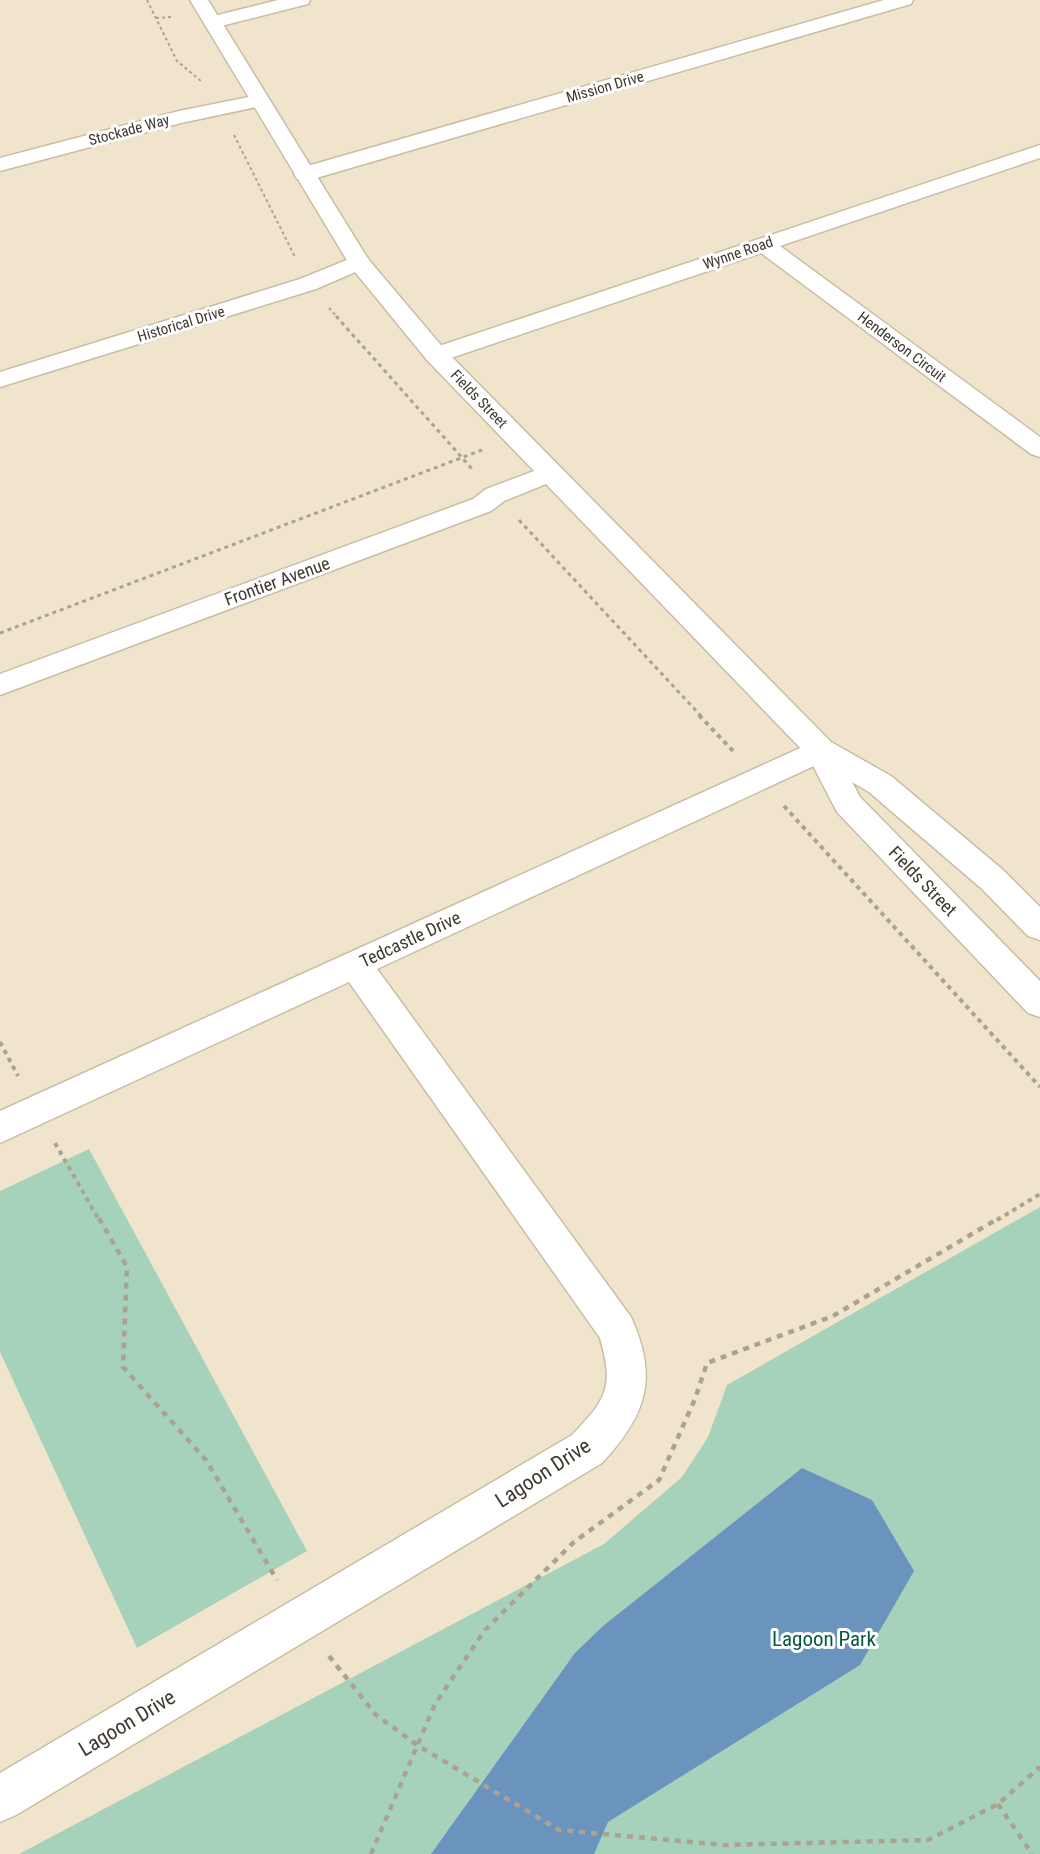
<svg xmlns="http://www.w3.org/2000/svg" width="1040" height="1854" font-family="'Roboto Condensed',sans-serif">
<rect width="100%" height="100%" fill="#f1e4cc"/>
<path fill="#a6d2bc" d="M89 1149 307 1551 137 1648 0 1352V1191Z
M1040 1207V1854H19L604 1544 682 1477 708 1437 727 1385Z"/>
<path fill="#6a94be" d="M802 1468 872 1500 914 1571 860 1665 608 1822 594 1854H431L575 1653 603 1626Z"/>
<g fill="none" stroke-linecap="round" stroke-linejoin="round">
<g stroke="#cabda5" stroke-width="3">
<path id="minor" d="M278 0H310L308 4 213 28 203 22 206 18Z
M884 0H913L911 4 313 179H297L294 174 297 169Z
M259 95 266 97 269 101 266 105 181 123 0 171V158L179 111Z
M1040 145V158L780 246 1040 437V457L1031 454 761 253 445 360 436 362 427 360 424 355 427 350Z
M359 255 367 257 370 262 367 267 316 289 0 387V372L300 279Z
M820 739 831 742 835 750 831 758 377 969 631 1317C659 1379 646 1415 602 1463L16 1815 0 1822V1773L572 1435C607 1399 614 1387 600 1338L349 982 0 1143V1111Z"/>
</g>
<g stroke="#cabda5" stroke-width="3">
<path id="tertiary" d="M190 0H208L368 259 445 350 831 742 891 776 1003 870 1040 907V940L1028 936 981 888 869 792 852 782 860 797 1040 981V1017L1028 1013 837 812 808 756 546 484 504 501 491 511 0 695V674L473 499 486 489 534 471 427 360 351 267Z"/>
</g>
<path stroke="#aca290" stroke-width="2" stroke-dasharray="3 3" stroke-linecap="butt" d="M147 0 177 61 202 82
M156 18 172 17
M234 135 295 257
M329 308 337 317"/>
<path stroke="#aca290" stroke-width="3" stroke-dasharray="4 4" stroke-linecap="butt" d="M336 316 473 470
M519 520 701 716
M0 633 482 450"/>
<path stroke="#aca290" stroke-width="4" stroke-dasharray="4.5 4.5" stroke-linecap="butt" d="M699 715 734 752
M784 806 1040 1087
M0 1042 18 1076
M55 1143 99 1220
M997 1220 1040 1194"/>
<path stroke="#aca290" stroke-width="4.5" stroke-dasharray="6 6" stroke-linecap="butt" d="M99 1218 127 1267 123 1367 206 1460 277 1580
M329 1656 376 1715 417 1745 559 1830 724 1845 928 1840 998 1804 1040 1767
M998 1804 1032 1854
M371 1854 435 1704 485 1630 574 1542 659 1480 695 1399 707 1363 833 1316 999 1218"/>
<use href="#minor" fill="#fff" fill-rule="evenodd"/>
<use href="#tertiary" fill="#fff" fill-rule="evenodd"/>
</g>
<g text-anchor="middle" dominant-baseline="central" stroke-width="6" stroke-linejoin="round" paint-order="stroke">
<g font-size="15" fill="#3e382f" stroke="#fff">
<text transform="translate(605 87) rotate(-16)">Mission Drive</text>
<text transform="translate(129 130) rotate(-15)">Stockade Way</text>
<text transform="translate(738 253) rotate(-19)">Wynne Road</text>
<text transform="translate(181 324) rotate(-17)">Historical Drive</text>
<text transform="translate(902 347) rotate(37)">Henderson Circuit</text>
<text transform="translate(479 399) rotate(46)">Fields Street</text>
</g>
<g font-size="18" fill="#3e382f" stroke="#fff">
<text transform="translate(277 581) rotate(-20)">Frontier Avenue</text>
<text transform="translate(923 881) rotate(46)">Fields Street</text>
<text transform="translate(410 939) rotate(-25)">Tedcastle Drive</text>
</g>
<g font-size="21" fill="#3e382f" stroke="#fff">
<text transform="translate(543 1473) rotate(-33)">Lagoon Drive</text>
<text transform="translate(127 1723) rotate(-31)">Lagoon Drive</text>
</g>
<g font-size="21" fill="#065a3d" stroke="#fff">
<text x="824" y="1639">Lagoon Park</text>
</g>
</g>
</svg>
